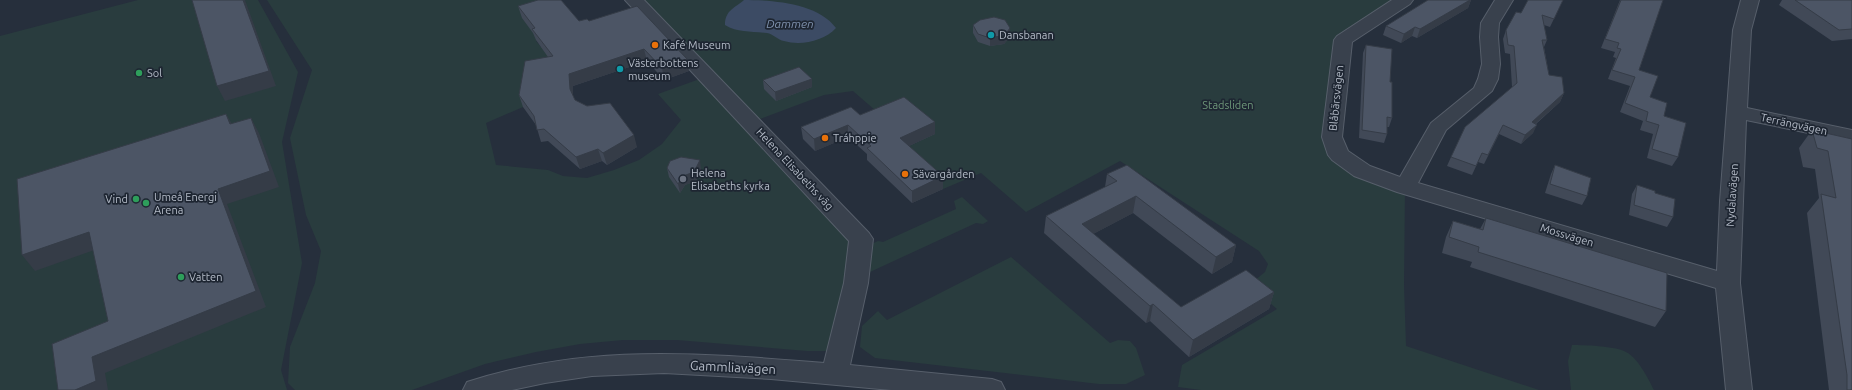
<svg xmlns="http://www.w3.org/2000/svg" width="1852" height="390" font-family="Ubuntu,sans-serif">
<rect width="100%" height="100%" fill="#262f3c"/>
<path fill="#293c3e" d="M138 0H258L298 72 282 142 302 263 281 370 287 390H0V36Z
M267 0H558L539 39 536 41 541 47 552 44 568 65 523 107 486 123 496 165 548 170 563 176 587 178 614 170 639 160 662 144 681 120 658 94 708 76 634 0H1404L1343 40 1339 155 1405 187 1404 286 1406 346 1539 390H1201L1178 387 1182 365 1277 309 1249 285 1265 272 1268 264 1259 251 1120 161 1026 212 981 173 943 189 900 150 922 140 876 111 853 91 824 95 752 122 861 249 878 241 883 242 956 209 954 201 962 197 988 221 983 224 976 223 857 278 840 351H807L677 340H623L580 344 536 352 485 364 412 390H295L288 383 290 347 315 283 321 251 306 215 290 138 312 70Z
M1011 257 1110 343 1118 340 1130 341 1136 348 1145 375 1126 384H1099L875 358 860 347 862 326 878 311 887 320Z
M1572 345C1585 345 1612 346 1624 351 1637 356 1648 378 1654 390H1571L1568 361Z"/>
<path fill="#3c4b64" d="M744 0C772 0 818 3 836 28 824 41 801 46 784 41 778 40 773 34 767 33 752 31 738 33 725 25 725 10 735 8 744 0Z"/>
<g fill="none" stroke-linecap="round" stroke-linejoin="round">
<g stroke="#575f6b" stroke-width="2">
<path id="minor" d="M625 0H644L869 233 873 239 868 283 850 365 992 379 1001 382 1005 390H891L771 379 664 373 592 376 545 383 512 390H463L467 382C587 343 701 353 824 363L844 283 849 241Z
M1392 0H1413L1410 4 1352 42 1342 137 1348 151 1370 166 1400 177 1431 123 1474 88 1478 79 1482 64 1480 37 1481 23 1495 0H1513L1499 23 1498 37 1500 64 1498 79 1492 91 1446 130 1418 183 1717 271 1720 201 1733 30 1741 0H1759L1751 30 1747 108 1852 130V142L1746 120 1740 283 1752 390H1726L1716 288 1397 192 1354 176 1332 160 1328 155 1322 137 1334 40 1337 36Z"/>
</g>
<use href="#minor" fill="#39414d" fill-rule="evenodd"/>
</g>
<path fill="#414957" d="M1428 0H1471L1468 8 1417 38 1412 36 1401 43 1383 35 1386 26Z
M1563 0 1550 27 1544 25 1547 40 1544 47 1549 75 1564 93 1560 102 1536 124 1533 133 1521 144 1499 134 1484 164 1478 162 1472 175 1447 166 1451 157 1512 87 1510 54 1505 53 1503 39 1506 30 1521 13Z
M1620 0H1663L1639 70 1650 97 1664 116 1678 157 1672 166 1647 158 1653 134 1640 130 1643 121 1620 112 1630 86 1608 79 1616 58 1613 57 1615 52 1601 48Z
M1782 0H1852V39L1832 41 1779 5Z
M518 6 579 21H589L689 71 664 80 647 61 573 86V97L575 100 637 147 607 165 602 161 580 169 548 141 541 142 536 125 523 107 519 95 548 57 536 40 533 33 522 18Z
M973 25 1010 37 1004 44 990 46 978 42 973 33Z
M1366 45 1390 82 1392 118 1389 127H1387V134L1384 143 1359 138 1363 53Z
M763 80 812 87 776 101 764 89Z
M860 115 935 134 909 146 943 189 912 203 867 160V154L848 137 815 151 803 139 801 127Z
M1812 130 1852 139V390H1829L1807 213 1819 198 1815 169 1803 167 1799 148Z
M1555 165 1587 196 1582 205 1545 193 1551 174Z
M667 168 701 169 696 181 685 185 680 193 669 177Z
M1107 174 1236 245 1232 262 1212 274 1133 213 1093 234 1181 307 1274 292 1269 309 1189 357 1150 321 1146 323 1044 233 1046 216 1105 187Z
M1637 185 1655 193 1673 217 1667 227 1629 215 1632 194Z
M1486 218 1666 311 1655 327 1470 267 1472 262 1442 253 1446 237 1453 221 1480 229Z"/>
<path fill="#353c47" d="M243 0H245L276 86 225 101 217 86Z
M1470 0H1471L1468 8 1417 38 1420 29Z
M1415 27 1412 36 1401 43 1404 34Z
M1010 28V37L1004 44 990 46V38Z
M644 49 647 61 573 86V101L570 89 569 74Z
M687 59 689 71 664 80 662 68Z
M812 79V87L776 101 775 92Z
M1564 93 1560 102 1527 131 1532 122Z
M226 114 235 129 230 124Z
M251 118 259 133 279 187 227 204 266 307 105 373 108 390H75L92 357 218 189Z
M935 122V134L900 150V138Z
M848 125V137L815 151 814 139Z
M1537 125 1533 133 1521 144 1525 135Z
M634 135 637 147 607 165 603 153Z
M598 149 602 161 580 169 576 157Z
M700 160 701 169 696 181 685 185 680 193 678 184 683 176Z
M943 176V189L912 203V191Z
M1136 196 1133 213 1080 241 1082 224Z
M89 232 100 248 35 271 22 255Z
M1236 245 1232 262 1212 274 1216 257Z
M1274 292 1269 309 1189 357 1193 340Z
M1153 304 1150 321 1146 323 1150 306Z"/>
<path fill="#4c5565" stroke="#353c47" d="M192 0H243L269 71 217 86Z
M538 0H561L579 21 587 19 589 21 637 6 687 59 662 68 644 49 569 74 570 89 575 100 587 106 610 103 634 135 603 153 598 149 576 157 544 129 537 130 534 116 519 95 525 61 553 56 532 29 535 28 518 6Z
M1428 0H1470L1420 29 1415 27 1404 34 1386 26Z
M1528 0H1563L1554 19 1542 15 1547 40H1542L1549 75 1562 77 1564 93 1532 122 1537 125 1525 135 1503 125 1488 155 1482 153 1476 166 1451 157 1465 127 1517 83 1514 46 1508 45 1506 30 1516 12 1521 13Z
M1621 0H1663L1639 70 1658 76 1650 97 1667 103 1664 116 1686 123 1678 157 1652 149 1659 125 1646 121 1648 112 1625 103 1635 77 1612 70 1621 49 1617 48 1619 43 1605 39Z
M1795 0H1852V29L1839 30Z
M994 17 1005 20 1010 28 1005 35 990 38 978 34 973 25 980 20Z
M1366 45 1392 49 1390 82H1392V118L1387 117V134L1362 130Z
M799 67 812 79 775 92 763 80Z
M904 97 935 122 900 138 943 176 912 191 867 148 871 146 848 125 814 139 801 127 851 107 860 115Z
M226 114 230 124 251 118 270 171 218 189 256 291 92 357 96 381 75 390H58L52 344 108 321 89 232 22 255 17 179Z
M1812 130 1852 139V390H1847V375L1821 194 1836 198 1828 151 1817 148Z
M681 157 700 160 694 172 683 176 678 184 667 168 670 161Z
M1127 165 1236 245 1216 257 1136 196 1082 224 1181 307 1246 270 1274 292 1193 340 1153 304 1150 306 1046 216 1117 181 1107 174Z
M1555 165 1591 178 1587 196 1550 184Z
M1637 185 1655 191V193L1675 199 1673 217 1634 205Z
M1486 218 1667 273 1666 311 1478 252 1479 247 1449 237 1453 221 1483 230Z"/>
<g fill="#0f9aa8" stroke="#1e2632" stroke-width="1.5">
<circle cx="991" cy="35" r="4"/>
<circle cx="620" cy="69" r="4"/>
</g>
<g fill="#e8710a" stroke="#1e2632" stroke-width="1.5">
<circle cx="655" cy="45" r="4"/>
<circle cx="825" cy="138" r="4"/>
<circle cx="905" cy="174" r="4"/>
</g>
<g fill="#2e9e5b" stroke="#1e2632" stroke-width="1.5">
<circle cx="139" cy="73" r="4"/>
<circle cx="136" cy="199" r="4"/>
<circle cx="146" cy="203" r="4"/>
<circle cx="181" cy="277" r="4"/>
</g>
<circle fill="#6b7280" stroke="#1e2632" stroke-width="1.5" cx="683" cy="179" r="4"/>
<g text-anchor="middle" dominant-baseline="central" stroke-width="3.5" stroke-linejoin="round" paint-order="stroke">
<g font-size="11" fill="#b5bcc8" stroke="#1e2632" text-anchor="start">
<text x="999" y="35">Dansbanan</text>
<text x="663" y="45">Kafé Museum</text>
<text x="628" y="63">Västerbottens<tspan x="628" dy="13">museum</tspan></text>
<text x="147" y="73">Sol</text>
<text x="833" y="138">Tráhppie</text>
<text x="691" y="173">Helena<tspan x="691" dy="13">Elisabeths kyrka</tspan></text>
<text x="913" y="174">Sävargården</text>
<text x="154" y="197">Umeå Energi<tspan x="154" dy="13">Arena</tspan></text>
<text x="128" y="199" text-anchor="end">Vind</text>
<text x="189" y="277">Vatten</text>
</g>
<g font-size="11" fill="#b5bcc8" stroke="#1e2632">
<text transform="translate(1336 98) rotate(-84)">Blåbärsvägen</text>
<text transform="translate(1794 124) rotate(12)">Terrängvägen</text>
<text transform="translate(795 169) rotate(47)">Helena Elisabeths väg</text>
<text transform="translate(1732 195) rotate(-86)">Nydalavägen</text>
<text transform="translate(1567 235) rotate(17)">Mossvägen</text>
</g>
<g font-size="11" fill="#6e9779" stroke="#1e2632">
<text x="1228" y="105">Stadsliden</text>
</g>
<g font-size="12" font-style="italic" fill="#7f91ad" stroke="#1e2632">
<text x="790" y="23">Dammen</text>
</g>
<g font-size="13" fill="#b5bcc8" stroke="#1e2632">
<text transform="translate(733 367) rotate(3)">Gammliavägen</text>
</g>
</g>
</svg>
